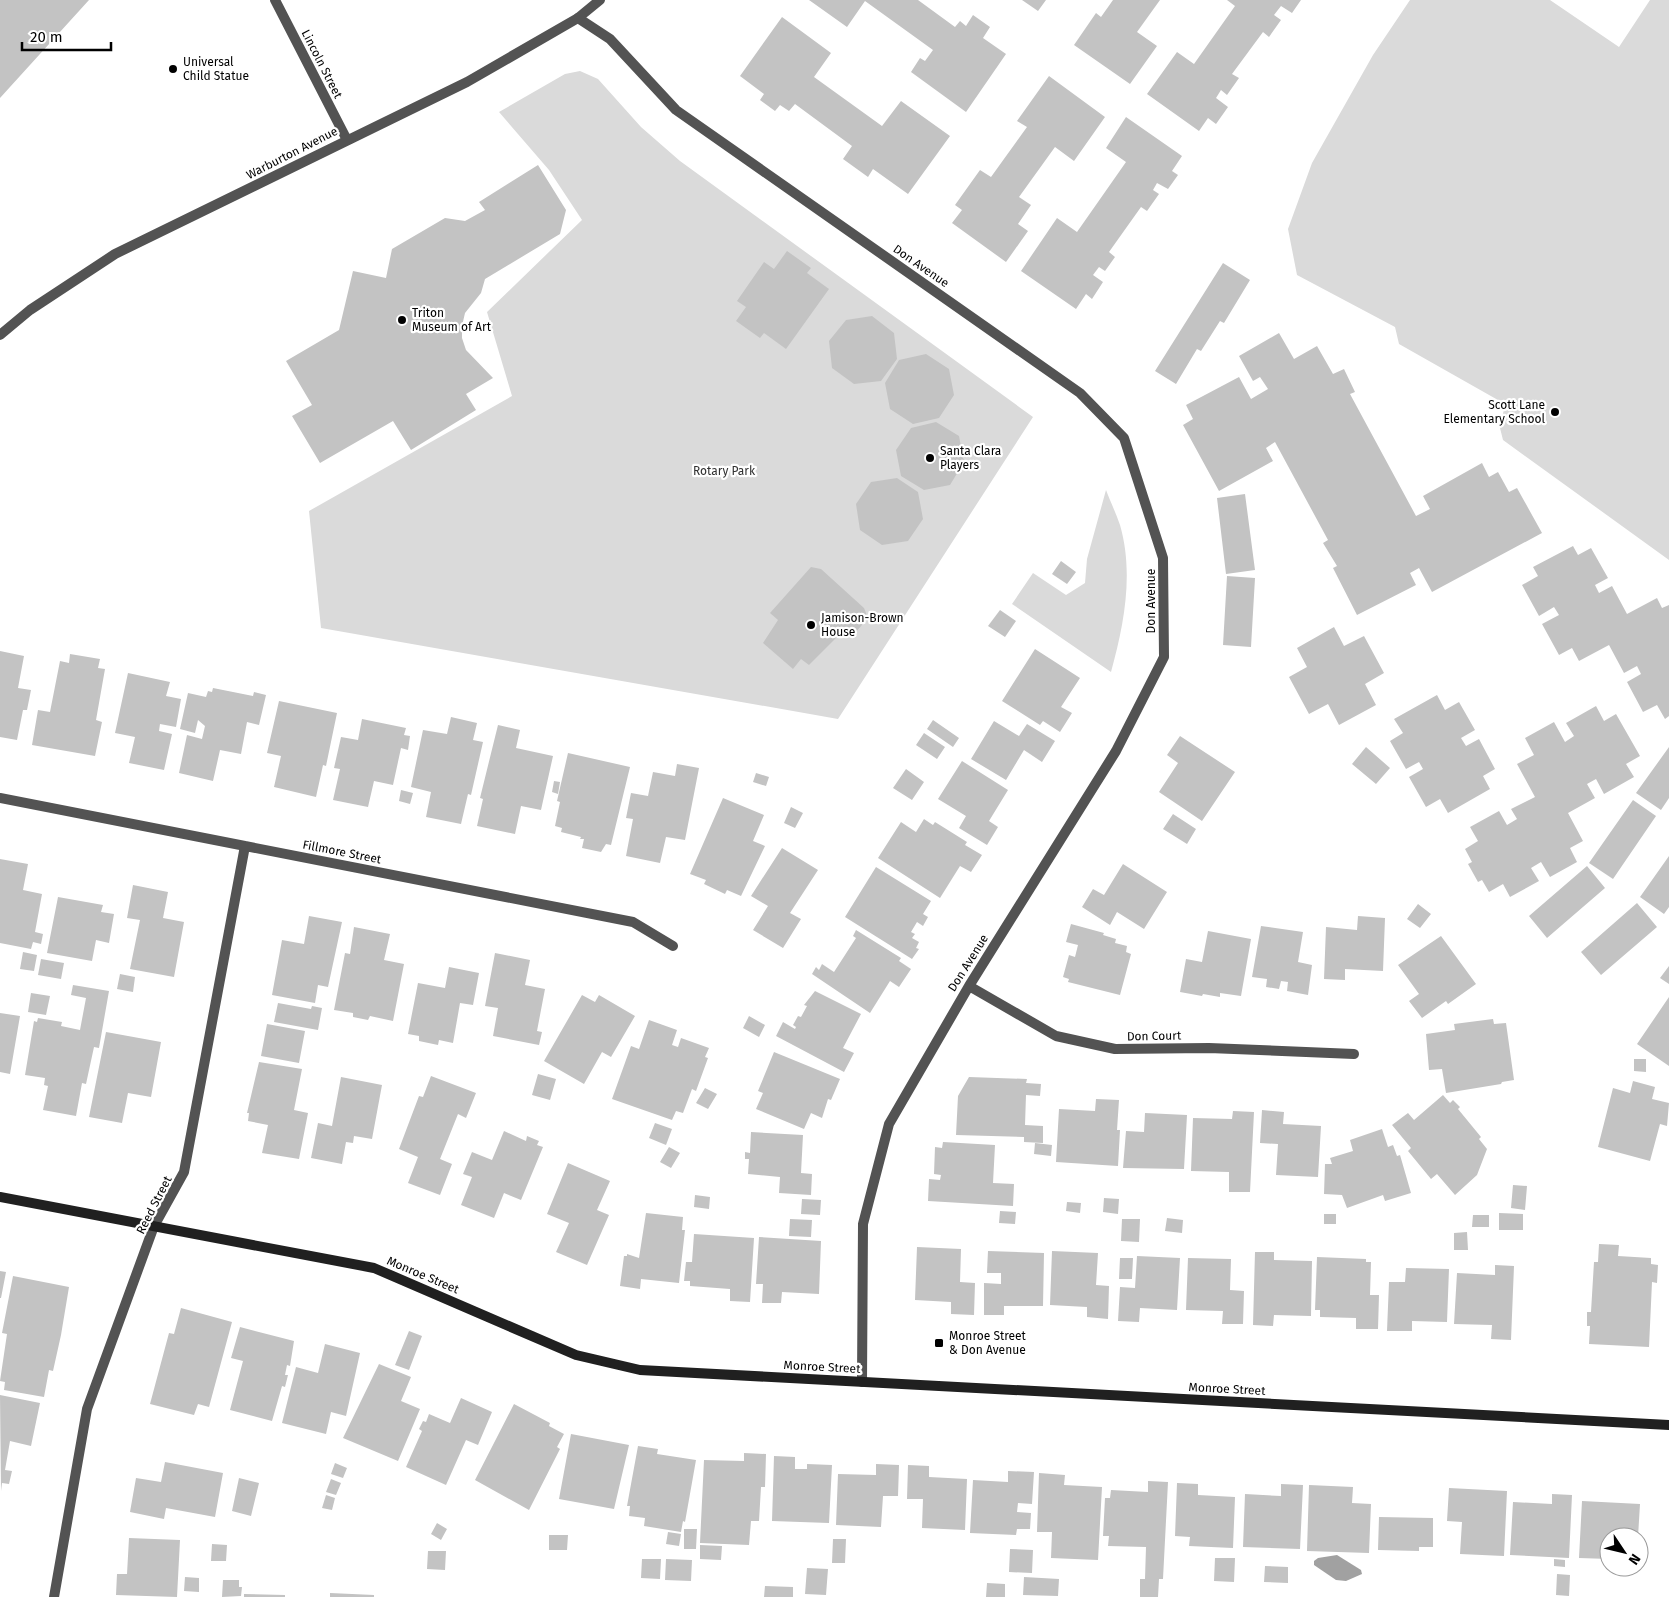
<svg xmlns="http://www.w3.org/2000/svg" width="1669" height="1597" font-family="'Fira Sans',sans-serif">
<rect width="100%" height="100%" fill="#fff"/>
<path fill="#dadada" d="M1410 0H1550L1619 47 1650 0H1669V560L1503 440 1500 428 1505 404 1399 344 1395 327 1297 275 1288 229 1312 163 1373 55Z
M580 71 598 79 641 127 680 161 1033 417 838 719 321 628 309 511 512 396 487 312 582 220 549 170 499 112 565 74Z
M1106 490C1110 501 1116 513 1120 525 1134 573 1124 625 1111 672L1012 604 1033 573 1066 595 1085 583 1087 559Z"/>
<path fill="#a1a1a1" d="M1337 1555 1361 1570 1362 1574 1346 1581 1336 1580 1314 1565V1561L1318 1558Z"/>
<path fill="#c3c3c3" d="M0 0H89L0 98Z
M809 0H918L955 27 960 21 966 26 973 15 990 27 983 38 1006 54 966 112 911 72 920 58 925 61 933 50 865 1 847 27Z
M1022 0H1046L1038 11Z
M1113 0H1160L1137 32 1157 46 1130 84 1074 45 1096 13 1101 17Z
M1227 0H1301L1292 13 1281 6 1274 15 1281 20 1269 37 1263 32 1232 74 1239 78 1227 95 1221 90 1216 98 1228 107 1216 124 1208 118 1199 131 1147 94 1177 52 1194 64 1235 6Z
M782 17 831 53 814 77 882 126 901 101 950 136 908 194 873 169 868 177 843 159 852 146 795 104 789 111 780 105 775 111 760 100 764 94 740 76Z
M1049 76 1105 117 1074 161 1055 147 1019 197 1031 205 1018 224 1028 231 1006 262 952 223 962 210 955 205 980 170 991 177 1027 127 1017 121Z
M1126 117 1182 156 1172 171 1178 175 1168 189 1157 183 1153 190 1159 194 1147 211 1141 207 1109 252 1115 257 1105 271 1099 267 1093 275 1103 282 1092 299 1086 294 1076 309 1021 271 1057 218 1077 232 1126 162 1106 148Z
M538 165 566 210 560 234 485 279 481 293 465 313 462 326V338L466 350 493 378 466 394 476 410 411 450 393 421 320 463 292 416 312 405 286 361 339 330 353 271 386 278 392 249 445 218 465 221 485 210 479 202Z
M787 251 811 268 807 273 829 289 786 349 764 333 760 338 736 321 746 307 737 301 764 262 774 269Z
M1223 263 1250 280 1224 323 1220 321 1201 351 1197 349 1176 384 1155 371Z
M872 316 894 333 897 359 881 381 854 384 832 368 829 341 846 320Z
M1279 333 1294 359 1317 346 1333 374 1344 369 1355 392 1350 394 1416 516 1430 509 1423 496 1482 463 1489 477 1498 472 1509 492 1517 488 1542 533 1432 592 1419 568 1410 573 1416 585 1357 615 1333 568 1337 566 1323 543 1328 540 1275 442 1266 448 1273 461 1219 491 1183 425 1193 419 1186 405 1239 377 1251 399 1268 389 1260 377 1253 381 1239 356Z
M926 354 949 369 954 395 939 418 913 424 890 409 885 383 899 360Z
M936 422 959 436 964 462 950 485 924 490 901 476 896 450 911 428Z
M897 478 918 492 923 519 908 541 882 545 860 530 856 504 871 482Z
M1245 494 1255 570 1226 574 1217 498Z
M1573 546 1578 555 1591 548 1608 578 1595 585 1599 593 1612 586 1627 614 1657 598 1662 608 1669 605V716L1665 719 1657 705 1643 712 1627 682 1641 674 1637 666 1624 673 1609 645 1579 661 1572 648 1559 655 1542 624 1559 615 1554 607 1539 616 1522 585 1538 576 1533 567Z
M1061 561 1076 572 1067 584 1052 574Z
M811 567 821 569 864 608 868 618 855 633 847 627 809 665 801 659 793 669 763 643 778 620 770 613Z
M1227 576 1255 578 1251 647 1223 645Z
M1000 610 1016 621 1005 637 988 626Z
M1334 627 1344 646 1364 636 1384 673 1365 684 1376 705 1339 725 1328 704 1309 714 1289 677 1307 667 1297 648Z
M1035 649 1080 678 1061 707 1072 713 1060 732 1043 721 1040 725 1002 701Z
M0 651 24 656 18 688 31 690 27 710H23L17 740 0 737Z
M70 654 100 659 98 668 105 669 96 720 102 722 95 756 32 745 38 710 50 712 60 661 69 663Z
M128 673 170 682 166 696 181 699 176 727 160 724 159 731 172 734 164 770 129 763 135 737 115 733Z
M213 688 253 696 254 692 266 695 259 725 247 722 241 754 220 750 213 781 179 773 187 735 202 739 205 726 198 720 195 733 180 729 188 693 206 697 208 691 212 692Z
M1437 695 1445 710 1459 702 1475 730 1461 738 1466 746 1479 739 1495 769 1483 776 1490 789 1448 813 1440 799 1426 807 1409 777 1423 769 1419 762 1406 769 1390 741 1403 733 1394 719Z
M279 701 337 713 326 766 323 765 316 797 274 787 281 756 267 753Z
M1596 706 1604 721 1616 714 1640 756 1626 764 1634 777 1604 794 1596 779 1587 784 1595 798 1568 813 1583 841 1570 848 1577 862 1550 877 1541 862 1531 868 1539 881 1510 897 1503 884 1489 892 1482 880 1478 882 1468 864 1472 862 1465 849 1478 841 1470 827 1499 811 1507 825 1517 819 1511 809 1535 797 1517 764 1534 755 1525 738 1554 722 1565 742 1574 736 1566 723Z
M451 717 477 723 473 740 483 742 471 795 468 794 461 824 426 817 431 792 411 787 423 730 447 734Z
M362 719 406 728 404 735 410 736 408 750 401 748 393 785 374 781 368 807 333 800 340 769 334 768 341 737 358 740Z
M933 720 959 738 953 747 927 729Z
M994 721 1019 736 1027 724 1055 741 1042 762 1024 750 1006 780 971 759Z
M498 725 520 730 516 748 553 756 541 810 521 806 515 834 477 826 483 799 480 798Z
M924 733 945 747 937 759 916 745Z
M1180 736 1235 772 1202 821 1159 792 1178 763 1167 755Z
M1366 747 1390 768 1376 784 1352 764Z
M1669 747V798L1661 810 1636 793Z
M568 753 630 767 611 845 606 844 601 852 582 848 584 839H580L581 837 561 832 562 828 555 826 560 802 557 801Z
M962 761 1008 790 989 821 998 827 987 845 959 828 966 816 938 799Z
M677 764 699 768 685 840 666 837 660 863 626 856 633 819 626 818 631 793 648 796 653 772 675 776Z
M906 769 924 782 912 800 893 788Z
M756 773 769 777 766 786 753 782Z
M554 781 560 782 558 794 552 792Z
M401 790 413 793 410 804 399 801Z
M723 798 764 815 753 841 765 846 741 896 727 890 725 894 704 884 706 880 690 874Z
M1633 800 1656 816 1613 879 1589 863Z
M791 807 803 813 795 828 784 823Z
M1173 814 1196 829 1187 844 1163 829Z
M924 819 933 825 935 822 967 842 965 845 982 855 971 872 960 866 940 898 878 858 901 822 916 832Z
M782 848 818 870 790 913 801 919 783 948 753 930 768 906 751 896Z
M1669 856V907L1664 914 1640 897Z
M0 859 28 864 23 890 42 894 35 932 43 934 41 944 33 942 31 949 0 943Z
M1123 864 1167 892 1144 929 1117 912 1110 925 1082 907 1093 889 1104 895Z
M1587 866 1605 888 1547 938 1529 916Z
M876 867 931 901 923 914 928 917 923 926 917 922 911 932 915 934 912 938 919 942 916 948 919 949 912 959 845 917Z
M133 885 168 892 163 918 184 922 174 977 130 969 140 920 127 918Z
M58 897 103 905 101 912 114 914 109 943 96 940 92 961 47 953Z
M1637 903 1657 927 1601 975 1581 952Z
M1418 904 1431 914 1420 928 1407 919Z
M309 916 342 922 328 987 318 985 315 1003 272 995 282 940 304 944Z
M1358 916 1385 918 1383 971 1345 969V980L1324 979 1326 927 1357 930Z
M1071 924 1104 933 1103 935 1116 939 1115 943 1127 946 1126 952 1131 954 1120 995 1068 982 1069 979 1063 977 1069 955 1075 957 1078 945 1066 942Z
M1261 926 1303 932 1298 962 1312 965 1308 995 1287 991 1288 982 1281 981 1279 989 1266 987 1267 979 1252 977Z
M354 927 390 934 384 960 404 964 393 1021 370 1016 368 1020 353 1017V1013L334 1010 345 953 350 954Z
M856 930 901 958 899 961 911 969 899 987 890 981 870 1013 812 974 816 967 819 970 822 964 834 972 856 938 853 936Z
M1208 931 1251 939 1241 996 1220 993V997L1203 994 1202 996 1180 992 1186 959 1202 962Z
M1441 936 1476 984 1448 1004 1446 1001 1422 1018 1409 1001 1419 994 1398 965Z
M23 952 37 955 34 971 20 969Z
M495 953 530 960 525 985 545 989 537 1031 542 1032 539 1045 493 1036 498 1008 485 1006Z
M41 959 64 963 61 979 38 975Z
M1669 966V984L1660 978Z
M449 967 479 973 473 1005 460 1003 453 1043 439 1040 438 1045 419 1041V1036L408 1034 418 983 445 988Z
M120 974 135 977 133 992 117 989Z
M73 985 109 991 99 1048 94 1047 86 1084 82 1083 76 1116 43 1110 48 1086 44 1085 45 1078 25 1075 34 1021 37 1022 38 1018 62 1022 61 1026 80 1030 86 998 71 995Z
M815 991 861 1014 843 1048 854 1053 844 1072 776 1036 783 1022 795 1029 796 1027 793 1025 798 1016 801 1017 807 1006 804 1005Z
M31 993 50 996 46 1015 28 1012Z
M582 995 595 1002 599 995 635 1016 611 1057 602 1052 584 1084 544 1061Z
M1669 997V1066L1637 1044Z
M278 1003 311 1009 312 1006 322 1008 318 1030 274 1022Z
M0 1013 20 1016 10 1074 0 1072Z
M749 1016 765 1025 759 1037 743 1028Z
M1493 1019 1494 1024 1506 1023 1514 1080 1502 1082 1501 1084 1446 1093 1442 1069 1429 1070 1426 1034 1455 1030 1454 1024Z
M649 1020 677 1030 672 1045 678 1047 681 1038 709 1048 705 1057 708 1058 696 1091 692 1089 683 1113 676 1111 672 1120 612 1099 631 1046 639 1049Z
M267 1024 305 1031 299 1063 261 1056Z
M106 1032 161 1042 151 1097 128 1093 122 1123 89 1117Z
M774 1052 840 1079 831 1100 828 1099 822 1118 811 1113 804 1129 756 1109 763 1093 758 1091Z
M1634 1059H1646V1072L1634 1071Z
M259 1062 302 1069 294 1110 308 1113 299 1159 262 1153 268 1125 248 1121 249 1113H247Z
M538 1074 556 1079 550 1100 532 1095Z
M431 1076 476 1093 466 1118 458 1114 440 1159 452 1164 440 1195 408 1183 418 1157 399 1149 419 1096 423 1097Z
M341 1077 382 1085 372 1139 354 1136 353 1143 346 1142 342 1164 311 1158 318 1123 332 1126Z
M969 1077 1027 1079 1026 1083 1041 1084 1040 1096 1026 1095 1025 1125 1043 1126V1143L1024 1142V1137L956 1135 958 1096Z
M1633 1081 1655 1087 1652 1099 1669 1103 1667 1126 1660 1124 1650 1161 1598 1147 1613 1088 1630 1093Z
M705 1088 717 1094 708 1109 696 1103Z
M1443 1095 1450 1103 1453 1100 1460 1107 1458 1109 1481 1137 1479 1139 1487 1149 1477 1175 1455 1195 1437 1174 1431 1179 1408 1151 1411 1148 1392 1125 1408 1113 1414 1120Z
M1096 1099 1119 1100 1117 1130H1120L1118 1166 1056 1162 1059 1109 1095 1111Z
M1262 1110 1284 1112 1283 1124 1321 1126 1318 1177 1276 1175 1278 1144 1260 1143Z
M1233 1111 1254 1112 1250 1192H1229V1172L1191 1171 1193 1118 1232 1119Z
M1145 1113 1187 1115 1184 1169 1123 1168 1126 1131 1144 1132Z
M655 1123 672 1129 666 1145 649 1138Z
M1382 1129 1388 1147 1393 1145 1397 1156 1400 1155 1411 1193 1385 1201 1383 1195 1347 1208 1342 1195 1324 1194 1325 1164H1332L1330 1158 1353 1151 1350 1140Z
M504 1131 526 1141 527 1136 539 1141 537 1145 543 1147 521 1200 504 1193 494 1218 461 1205 472 1177 463 1174 472 1152 492 1160Z
M751 1132 803 1135 801 1173 812 1174 811 1195 779 1193 780 1177 748 1174 749 1159H745V1152L750 1153Z
M943 1142 995 1145 993 1183 1014 1184 1013 1206 928 1201 929 1179 940 1180 941 1175 934 1174 935 1147 942 1148Z
M1035 1143 1052 1145 1051 1156 1034 1154Z
M669 1147 680 1153 671 1168 660 1162Z
M568 1163 610 1181 597 1210 609 1215 587 1265 556 1252 569 1223 547 1214Z
M1513 1185 1527 1186 1525 1210 1511 1208Z
M695 1195 710 1197 709 1209 694 1207Z
M1104 1198 1119 1199 1118 1214 1103 1212Z
M802 1199 821 1200 820 1215 801 1214Z
M1067 1202 1081 1203 1080 1213 1066 1211Z
M1000 1211 1016 1212 1015 1224 999 1223Z
M646 1213 683 1217 682 1230H685L679 1283 641 1279 640 1289 620 1286 624 1256H627V1254L639 1258Z
M1499 1213 1523 1214V1230H1499Z
M1324 1214H1336V1224H1324Z
M1473 1215H1489V1227H1472Z
M1167 1218 1183 1220 1182 1233 1165 1231Z
M790 1219 812 1220 811 1237 789 1236Z
M1122 1219H1140L1139 1242 1121 1241Z
M1467 1232 1468 1250H1454V1233Z
M694 1234 754 1238 750 1302 730 1301V1289L690 1286V1281H684L686 1262H692Z
M759 1237 821 1241 819 1294 782 1292 781 1303H762L763 1284H756Z
M1599 1244 1619 1245 1618 1256 1651 1258V1264L1658 1265 1657 1283 1652 1282 1649 1347 1589 1344 1590 1326H1587V1312H1591L1594 1262H1598Z
M917 1247 961 1249 960 1282 975 1283 974 1315 951 1314V1302L915 1300Z
M988 1251 1044 1253 1043 1306H1004V1315H984V1283L1001 1284V1273H987Z
M1052 1251 1098 1253 1096 1285 1109 1286 1108 1319 1087 1317V1307L1050 1305Z
M1255 1252H1274V1260L1312 1261 1311 1316 1274 1315 1273 1326 1253 1325Z
M1137 1256 1180 1258 1177 1310 1140 1308 1139 1322 1118 1321 1120 1287 1135 1288Z
M1317 1257 1366 1259V1262H1371L1370 1295H1379L1378 1329H1356V1318L1320 1317V1310H1315Z
M1120 1258H1133L1132 1279H1119Z
M1188 1258 1231 1259 1230 1290 1244 1291 1243 1324H1222L1223 1311 1186 1310Z
M1495 1265 1514 1266 1511 1340 1491 1339 1492 1325 1454 1324 1457 1273 1495 1275Z
M1406 1268 1449 1269 1447 1322 1412 1321V1331H1387L1389 1282H1405Z
M0 1271 6 1272 1 1298H0Z
M13 1276 69 1287 61 1335 53 1371 49 1370 44 1397 4 1390 5 1382 0 1381 7 1334 2 1333Z
M181 1308 232 1322 209 1407 198 1404 194 1415 150 1404 169 1333 174 1334Z
M240 1327 294 1341 290 1366 287 1365 285 1375H288L285 1387 282 1386 272 1421 230 1410 243 1361 231 1358Z
M409 1331 422 1336 409 1370 395 1365Z
M325 1344 360 1353 346 1416 331 1412 326 1434 282 1423 296 1367 318 1373Z
M379 1364 411 1377 401 1401 420 1409 398 1461 343 1438Z
M0 1395 40 1403 31 1446 10 1441 5 1470 12 1471 9 1484 2 1483 1 1491Z
M461 1398 492 1412 478 1445 466 1440 446 1485 406 1467 422 1431 419 1429 423 1421 426 1422 429 1414 450 1423Z
M514 1404 550 1423 549 1426 564 1434 557 1447 560 1449 529 1510 475 1480Z
M571 1434 629 1445 614 1509 559 1499Z
M638 1446 658 1449 657 1454 696 1460 685 1522 683 1521 681 1532 644 1526 645 1518 629 1516 630 1506H627Z
M744 1453 766 1454 765 1487H761L759 1521H751L749 1545 700 1543 704 1460 744 1461Z
M774 1456 795 1457V1469H807V1464L832 1465 829 1523 772 1521Z
M165 1462 223 1473 215 1517 166 1508 164 1519 130 1512 136 1478 161 1482Z
M335 1463 347 1468 343 1478 331 1474Z
M876 1464 899 1465 898 1496H883L881 1527 836 1525 838 1474 876 1475Z
M908 1465 929 1466V1477L967 1479 965 1530 922 1528 923 1499H907Z
M1008 1471 1034 1472 1032 1504 1018 1503 1017 1512 1031 1513 1030 1529H1017L1016 1535 970 1533 973 1480 1008 1482Z
M1039 1473 1065 1475 1064 1485 1102 1487 1098 1560 1051 1558 1052 1532H1037Z
M239 1478 259 1483 251 1516 232 1511Z
M331 1479 341 1483 336 1495 326 1492Z
M1148 1481 1168 1482 1163 1579H1159L1158 1597H1140V1579H1145L1146 1547 1108 1546 1109 1536H1103L1105 1498H1110L1111 1490 1148 1492Z
M1177 1483 1198 1484V1495L1235 1497 1233 1548 1189 1546 1190 1537 1175 1536Z
M1281 1484 1303 1485 1300 1549 1243 1547 1245 1494 1281 1496Z
M1309 1485 1353 1487 1352 1503 1371 1504 1369 1553 1307 1551Z
M1449 1488 1507 1491 1504 1556 1460 1554 1462 1522 1447 1521Z
M1552 1494 1572 1495 1569 1558 1510 1555 1513 1502 1552 1504Z
M326 1495 335 1498 332 1510 322 1508Z
M1582 1501 1640 1504 1638 1537H1609V1559L1579 1558Z
M1379 1517 1433 1518V1547H1419V1551L1378 1550Z
M437 1523 447 1529 441 1540 431 1534Z
M684 1529H697L696 1549H684Z
M668 1532 681 1534 679 1546 666 1544Z
M549 1535H568L567 1550H549Z
M129 1538 180 1540 177 1597 116 1595 117 1574H127Z
M833 1539H846L845 1563H832Z
M212 1544 227 1545 226 1561H211Z
M700 1545 722 1546 721 1560 700 1559Z
M1010 1549 1033 1550 1032 1573 1009 1572Z
M428 1551H446L445 1570 427 1569Z
M1215 1558H1235L1234 1582 1214 1581Z
M642 1559H661L660 1579 641 1578Z
M666 1559 692 1560 691 1581 665 1580Z
M1554 1559 1565 1560V1567L1554 1566Z
M1265 1566 1288 1567V1583L1264 1582Z
M807 1568 828 1569 826 1595 805 1594Z
M1557 1574 1570 1575 1569 1596 1556 1595Z
M185 1577 199 1578V1592L184 1591Z
M1024 1577 1059 1579 1058 1596 1023 1595Z
M223 1580H239V1587H242L241 1596 222 1597Z
M987 1583 1005 1584V1597H986Z
M765 1586 793 1587V1597H764Z
M330 1593 374 1595V1597H330Z
M244 1594 285 1595V1597H244Z"/>
<g fill="none" stroke-linecap="round" stroke-linejoin="round">
<path stroke="#535353" stroke-width="10" d="M578 18 610 39 676 110 1080 393 1124 438 1163 558 1164 657 1116 751 969 986 889 1124 863 1224 862 1382
M0 798 633 922 673 946
M969 986 1056 1036 1115 1049 1209 1048 1354 1054
M54 1597 87 1409 154 1226 184 1172 245 846"/>
<path stroke="#535353" stroke-width="10" d="M275 0 347 140
M0 335 30 310 115 254 467 82 578 18 600 0"/>
<path stroke="#202020" stroke-width="10" d="M0 1197 374 1268 576 1355 640 1370 1669 1425"/>
</g>
<g fill="#000" stroke="#fff" stroke-width="2">
<circle cx="173" cy="69" r="5"/>
<circle cx="402" cy="320" r="5"/>
<circle cx="1555" cy="412" r="5"/>
<circle cx="930" cy="458" r="5"/>
<circle cx="811" cy="625" r="5"/>
<rect x="934" y="1338" width="10" height="10" rx="2.5"/>
</g>
<g text-anchor="middle" dominant-baseline="central" stroke-width="4.5" stroke-linejoin="round" paint-order="stroke">
<g font-size="12" fill="#000" stroke="#fff" text-anchor="start">
<text x="183" y="62">Universal<tspan x="183" dy="14">Child Statue</tspan></text>
<text x="412" y="313">Triton<tspan x="412" dy="14">Museum of Art</tspan></text>
<text x="1545" y="405" text-anchor="end">Scott Lane<tspan x="1545" dy="14">Elementary School</tspan></text>
<text x="940" y="451">Santa Clara<tspan x="940" dy="14">Players</tspan></text>
<text x="821" y="618">Jamison-Brown<tspan x="821" dy="14">House</tspan></text>
<text x="949" y="1336">Monroe Street<tspan x="949" dy="14">&amp; Don Avenue</tspan></text>
</g>
<g font-size="12" fill="#000" stroke="#fff">
<text transform="translate(322 64) rotate(63)">Lincoln Street</text>
<text transform="translate(292 153) rotate(-27)">Warburton Avenue</text>
<text transform="translate(921 266) rotate(35)">Don Avenue</text>
<text transform="translate(1151 601) rotate(-90)">Don Avenue</text>
<text transform="translate(342 852) rotate(11)">Fillmore Street</text>
<text transform="translate(968 963) rotate(-58)">Don Avenue</text>
<text transform="translate(1154 1036) rotate(-1)">Don Court</text>
<text transform="translate(154 1205) rotate(-63)">Reed Street</text>
<text transform="translate(423 1275) rotate(23)">Monroe Street</text>
<text transform="translate(822 1367) rotate(3)">Monroe Street</text>
<text transform="translate(1227 1389) rotate(3)">Monroe Street</text>
</g>
<g font-size="12" fill="#313131" stroke="#fff">
<text x="724" y="471">Rotary Park</text>
</g>
</g>
<g transform="translate(1624 1552) rotate(125)"><circle r="24" fill="#ffffff" stroke="#999999"/>
<path d="M0-4L9 19L0 12L-9 19Z" fill="#000000"/>
<text y="-8" font-size="14" font-weight="bold" text-anchor="middle" fill="#000000">N</text>
</g>
<path d="M22 42v8h89v-8" fill="none" stroke="#000000" stroke-width="2.5"/>
<text x="30" y="42" font-size="15" fill="#000000" stroke="#ffffff" stroke-width="4" paint-order="stroke">20 m</text>
</svg>
